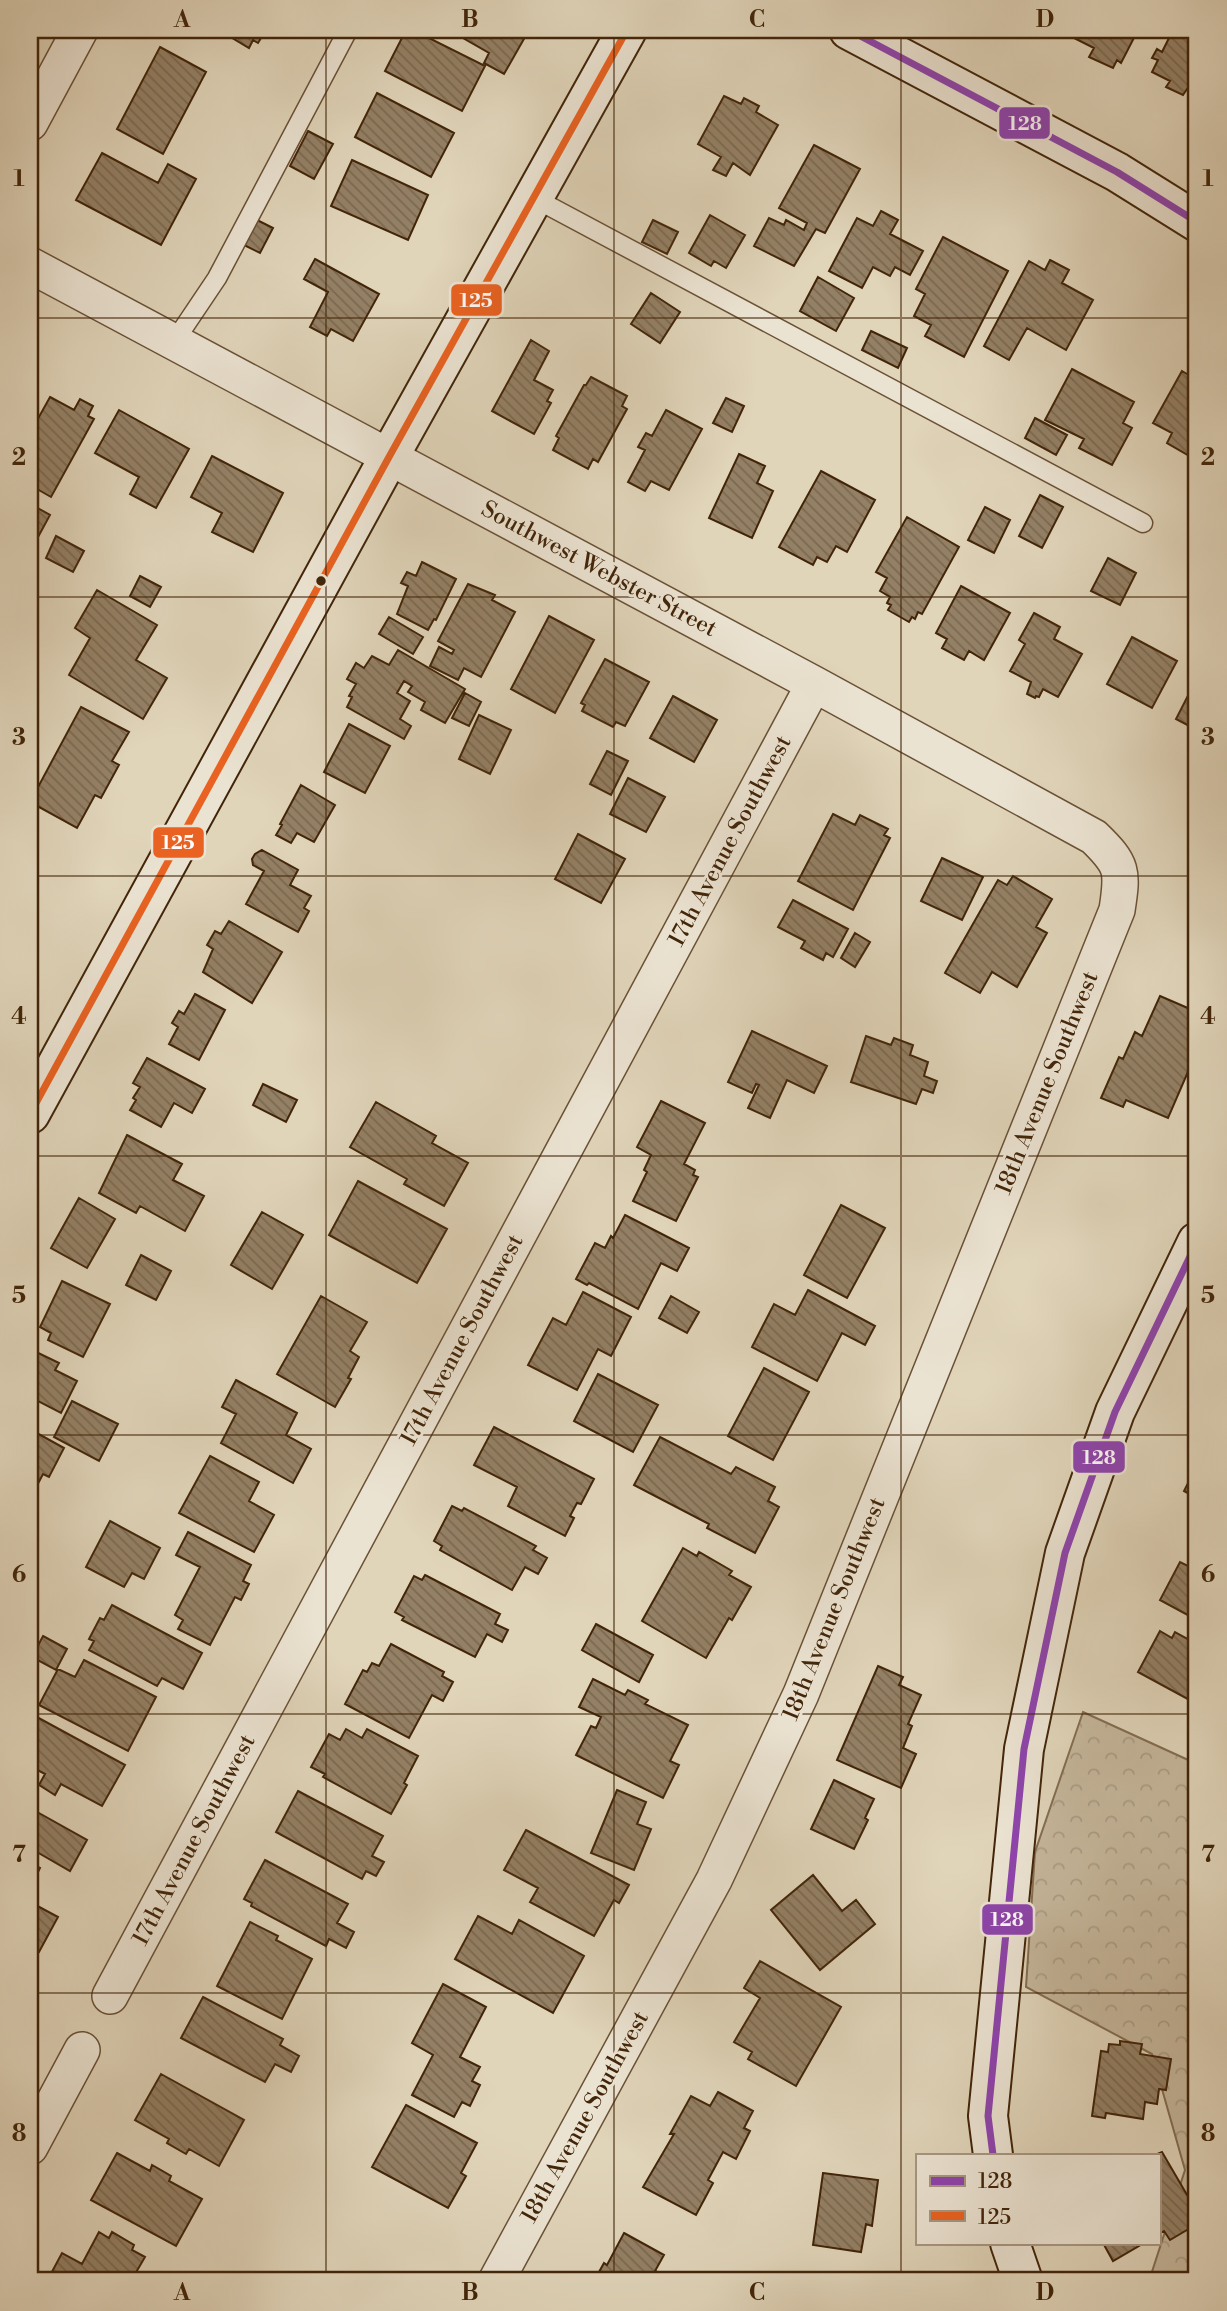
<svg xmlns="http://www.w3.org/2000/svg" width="1227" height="2311" font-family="'Libre Bodoni',serif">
<defs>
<pattern id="forest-crowns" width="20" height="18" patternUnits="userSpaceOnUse" patternTransform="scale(1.75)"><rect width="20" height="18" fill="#c5b69b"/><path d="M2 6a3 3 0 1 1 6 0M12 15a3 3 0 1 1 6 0" fill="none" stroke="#aa9c84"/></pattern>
<pattern id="building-back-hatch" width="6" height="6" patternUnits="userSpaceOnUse" patternTransform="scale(1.75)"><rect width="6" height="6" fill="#948065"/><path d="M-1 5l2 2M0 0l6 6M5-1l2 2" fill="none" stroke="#7a6951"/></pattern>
</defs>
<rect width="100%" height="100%" fill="#e0d4b9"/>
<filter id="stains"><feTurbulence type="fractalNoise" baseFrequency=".00286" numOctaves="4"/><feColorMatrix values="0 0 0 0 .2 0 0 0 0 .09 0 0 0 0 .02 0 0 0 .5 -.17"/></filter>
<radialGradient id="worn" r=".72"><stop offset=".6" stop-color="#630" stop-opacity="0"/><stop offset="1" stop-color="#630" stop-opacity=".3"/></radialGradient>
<path fill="url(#forest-crowns)" stroke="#846e52" stroke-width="2" d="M1083 1712 1197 1764V2281H1149L1185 2170 1152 2054 1026 1987 1035 1852Z"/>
<path fill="url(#building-back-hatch)" stroke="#422509" stroke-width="2" d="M219 30H266L258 43 253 40 249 48Z
M406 30H413L485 66 462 111 385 71Z
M449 30H529L504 74 484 63 489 53Z
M1078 30H1138L1121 63 1117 60 1113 68 1089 57 1094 48 1074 38Z
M1173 30H1197V89L1195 93 1187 89 1183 95 1166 87 1170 81 1152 72 1158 60 1152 58 1157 49 1162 52Z
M160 47 206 72 163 154 117 129Z
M377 93 454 133 431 177 355 137Z
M724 96 741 104 744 98 759 106 756 112 778 125 750 175 733 163 726 176 713 170 721 157 698 144Z
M308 131 333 144 314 179 290 166Z
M814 145 860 169 825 233 816 229 794 266 754 246 769 218 784 225 786 220 804 230 807 223 779 208Z
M102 153 158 183 168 164 196 179 161 245 76 200Z
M352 160 428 195 408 240 331 206Z
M881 211 898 220 890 234 923 251 910 275 895 267 890 276 873 267 862 288 829 271 857 218 873 226Z
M710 215 745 235 726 268 714 261 711 266 689 253Z
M257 220 273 228 260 253 244 245Z
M653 220 678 232 667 254 642 242Z
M943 237 1008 271 964 357 925 336 931 325 914 316 925 294 916 289Z
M315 259 379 294 353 341 331 329 327 336 310 327 328 292 304 279Z
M1050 260 1069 270 1062 283 1093 300 1066 350 1027 328 1009 360 984 346 1029 261 1045 270Z
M818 277 854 298 836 331 800 311Z
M651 293 680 312 660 343 631 324Z
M871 331 907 348 898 368 862 350Z
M531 340 549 351 534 380 553 390 547 401 551 403 534 434 492 411Z
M1072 369 1134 402 1123 423 1132 428 1112 465 1079 448 1084 439 1045 420Z
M1182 371 1197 380V449L1193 458 1167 443 1172 433 1153 423Z
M591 377 627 396 622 406 627 409 598 462 593 459 588 469 553 450 559 438 556 436 584 385H586Z
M50 397 74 410 80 399 93 406 88 416 94 419 51 497 30 485V433Z
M726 398 744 406 732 432 713 423Z
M119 410 189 449 156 508 130 494 139 477 95 453Z
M666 410 702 429 669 490 651 481 645 491 628 482 645 450 638 447 646 433 652 436Z
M1035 418 1067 435 1056 455 1025 438Z
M739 454 765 466 757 483 773 491 752 538 709 518Z
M212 456 283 493 253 552 212 532 222 513 191 497Z
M821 471 875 500 847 552 836 546 827 562 817 557 813 565 779 547Z
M1040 495 1063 507 1042 548 1019 536Z
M34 506 50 515 38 537 30 532V514Z
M985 507 1010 520 994 553 968 540Z
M907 517 959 547 922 614 918 612 915 619 912 617 909 622 888 610 891 605 887 603 890 597 880 591 887 578 876 572Z
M56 536 84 551 73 572 46 558Z
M1108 558 1136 573 1120 605 1091 591Z
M422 562 456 579 436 620 434 619 428 630 397 614 408 586 401 583 407 572 416 576Z
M140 576 161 587 150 607 130 596Z
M468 584 495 595 492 600 515 612 481 677 464 668 458 680 430 666 439 647 452 654 454 650 438 641Z
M961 586 1010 613 984 660 969 651 964 660 942 648 947 639 936 633Z
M97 590 157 625 136 660 167 678 143 719 69 675 90 638 75 628Z
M1034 613 1060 627 1054 639 1082 654 1058 697 1043 689 1039 697 1036 696 1035 698 1027 694 1031 682 1010 671 1025 644 1019 640Z
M549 616 594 640 555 713 511 689Z
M389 617 423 637 413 654 379 634Z
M1132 637 1177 661 1152 708 1107 684Z
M398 650 465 689 445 723 421 710 425 702 408 692 412 686 404 681 397 693 410 701 400 719 411 726 404 739 347 707 352 697 349 696 356 684 347 679 356 663 364 668 372 656 389 665Z
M605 659 649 682 625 726 616 722 613 727 582 711 585 705 581 703Z
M1197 678V730L1176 719Z
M465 693 481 702 469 726 452 718Z
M673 696 717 720 694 762 650 738Z
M81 707 129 732 112 761 119 765 101 798 95 795 77 828 30 802Z
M479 715 511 730 490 774 459 759Z
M349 724 390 746 365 793 324 772Z
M607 751 628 761 611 795 590 784Z
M628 778 665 797 646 832 610 814Z
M301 785 335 805 314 842 297 833 291 843 276 835 282 825 280 824Z
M833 814 855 825 860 815 888 829 884 835 890 838 853 910 798 881Z
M578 834 625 859 601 903 555 879Z
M262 850 298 870 290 885 311 896 304 908 309 911 298 932 246 904 264 871 253 865 252 859 255 854Z
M942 858 983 877 962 920 921 901Z
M1013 876 1052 899 1036 927 1047 933 1017 987 992 972 980 993 945 973 998 880 1007 885Z
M793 900 848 929 833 957 826 953 823 960 801 948 805 941 778 927Z
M229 921 282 952 252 1003 203 972 213 949 207 945 215 931 221 934Z
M855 933 870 942 855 967 841 958Z
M195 994 225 1010 199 1060 169 1044 178 1027 172 1023 179 1011 184 1014Z
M1160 996 1197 1012V1051L1168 1118 1126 1100 1123 1107 1101 1098 1119 1057 1123 1059 1135 1032 1142 1036Z
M752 1031 827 1066 814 1093 787 1080 770 1118 748 1108 759 1085 756 1084 752 1093 728 1082Z
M866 1036 891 1045 894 1038 913 1045 910 1055 928 1062 924 1076 937 1081 933 1093 922 1089 916 1104 851 1082Z
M147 1058 205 1089 192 1113 174 1103 161 1127 130 1110 136 1100 133 1098 140 1087 133 1083Z
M263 1084 297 1100 286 1122 253 1105Z
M661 1101 705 1123 684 1164 695 1170 693 1175 698 1177 676 1221 633 1201 647 1172 644 1170 651 1155 637 1147Z
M376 1102 436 1136 432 1143 468 1163 444 1206 404 1184 407 1179 350 1147Z
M127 1135 182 1164 173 1180 204 1196 185 1231 140 1206 136 1213 99 1193Z
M358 1181 447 1229 417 1283 329 1235Z
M79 1198 115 1219 87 1268 51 1248Z
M841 1205 885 1228 847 1298 804 1275Z
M262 1212 303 1235 272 1289 231 1265Z
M625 1215 689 1248 677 1271 661 1263 638 1309 589 1283 587 1285 576 1279 595 1243 605 1248 611 1236 613 1238Z
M141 1255 171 1271 156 1300 126 1285Z
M62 1281 110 1304 83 1357 48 1340 51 1333 40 1327Z
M808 1290 875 1326 865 1345 842 1333 817 1381 752 1347 774 1304 795 1315Z
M583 1292 631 1317 611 1356 598 1349 577 1390 528 1365 553 1318 566 1325Z
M321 1296 367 1322 350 1351 359 1357 348 1378 351 1379 335 1407 277 1374Z
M671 1296 699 1312 687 1333 659 1318Z
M30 1349 59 1363 55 1370 77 1381 61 1413 30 1397Z
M764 1368 809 1392 773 1460 728 1436Z
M598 1374 658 1405 633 1452 574 1421Z
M236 1380 297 1413 286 1435 311 1449 293 1483 221 1443 236 1414 222 1407Z
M72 1401 118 1424 99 1461 54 1437Z
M494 1427 594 1479 581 1504 577 1503 570 1516 574 1518 565 1536 508 1506 517 1487 474 1465Z
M35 1432 64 1448 49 1477 43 1474 30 1499V1436L32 1438Z
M660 1437 731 1474 736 1467 775 1487 768 1501 779 1507 755 1553 707 1528 709 1524 634 1485Z
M210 1456 259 1482 249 1501 274 1515 254 1552 179 1513Z
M1195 1469 1197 1470V1512L1191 1509 1197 1498 1184 1491Z
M452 1506 462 1511 464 1508 536 1546 533 1550 547 1558 538 1574 525 1567 512 1590 440 1550 442 1546 434 1541Z
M110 1521 160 1548 144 1579 132 1573 124 1587 86 1567Z
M188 1532 251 1565 243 1581 249 1584 241 1600 235 1597 210 1645 178 1629 183 1620 175 1615 200 1567 176 1555Z
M683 1548 697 1556 699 1552 732 1571 729 1575 751 1587 732 1620 729 1618 706 1658 642 1621Z
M1196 1560 1197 1561V1620L1160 1600 1180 1562 1192 1568Z
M425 1575 500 1614 495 1624 508 1630 502 1642 487 1634 475 1657 402 1620 404 1617 395 1612 414 1576 422 1580Z
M112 1605 202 1653 183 1689 162 1678 157 1686 89 1650 94 1641 89 1639 100 1618 104 1620Z
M596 1624 653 1655 639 1682 582 1650Z
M1160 1631 1172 1638 1175 1632 1197 1644V1704L1138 1672Z
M43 1636 67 1649 56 1670 32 1657Z
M391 1644 444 1672 442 1676 453 1682 443 1701 432 1695 409 1738 345 1704 363 1670 367 1672 372 1663 379 1666Z
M84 1660 156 1697 128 1751 39 1705 58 1669 75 1677Z
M878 1666 903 1677 899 1685 921 1695 908 1724 912 1726 903 1748 916 1754 901 1788 837 1760Z
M593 1679 625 1695 628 1690 648 1700 645 1704 688 1725 670 1761 679 1765 663 1798 576 1755 591 1726 596 1728 601 1717 579 1707Z
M35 1716 125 1765 102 1806 61 1784 55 1795 39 1785 45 1774 30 1766V1726Z
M346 1729 362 1738 367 1729 418 1756 404 1783 407 1785 391 1814 323 1777 325 1774 311 1767 329 1734 340 1740Z
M834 1780 874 1799 865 1818 868 1820 854 1849 811 1829Z
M617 1790 646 1802 637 1824 651 1829 634 1870 591 1853Z
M298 1791 383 1836 372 1856 384 1862 376 1876 366 1871 362 1879 276 1832Z
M30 1808 87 1840 70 1871 30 1848Z
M526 1830 629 1885 619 1903 614 1900 594 1936 530 1902 538 1888 504 1870Z
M265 1860 348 1904 337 1923 354 1932 346 1948 329 1939 326 1946 251 1906 252 1903 244 1899Z
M30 1863 40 1868 30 1888Z
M813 1875 842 1911 856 1900 875 1924 820 1970 771 1910Z
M30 1902 58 1917 39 1952 30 1948Z
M478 1916 512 1934 519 1920 584 1956 553 2013 455 1959Z
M250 1922 278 1936 276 1940 312 1959 282 2019 217 1986Z
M760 1961 841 2007 796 2086 748 2059 752 2052 734 2042 760 1998 744 1988Z
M443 1984 486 2007 460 2057 480 2067 472 2081 480 2085 470 2106 462 2102 454 2117 412 2095 433 2055 412 2043Z
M203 1997 283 2039 280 2045 299 2056 291 2072 275 2064 265 2082 181 2038Z
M1120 2041 1142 2044 1140 2054 1171 2059 1166 2090 1159 2089 1157 2104 1145 2102 1143 2119 1106 2113 1105 2118 1092 2116 1101 2051 1108 2052 1109 2044 1120 2045Z
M161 2074 244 2120 219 2166 189 2149 186 2154 167 2143 169 2139 135 2120Z
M718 2092 753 2111 744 2128 750 2131 736 2159 723 2152 708 2180 713 2183 696 2215 643 2187 674 2134H670L691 2096 710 2106Z
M406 2105 477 2143 461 2173 466 2176 448 2208 372 2167Z
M1162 2152 1197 2212V2224L1170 2240 1164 2231 1159 2234V2155H1155Z
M117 2153 150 2171 152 2165 171 2176 169 2181 202 2199 176 2246 91 2200Z
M823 2173 878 2180 872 2226 866 2224 861 2252 813 2245Z
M99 2232 109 2238 112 2232 134 2245 132 2250 145 2257 131 2281H47L62 2253 82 2264Z
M624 2233 664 2255 655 2271 662 2274 658 2281H594L604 2263 607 2265Z
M1103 2243H1144L1113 2261Z"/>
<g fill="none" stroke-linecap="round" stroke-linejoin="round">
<g stroke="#6a5135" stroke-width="21">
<path id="lane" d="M534 198 1143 523
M174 342 217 278 348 30"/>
</g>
<g stroke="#6a5135" stroke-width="38">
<path id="street" d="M30 123 80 30
M30 265 814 684 1094 837C1123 865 1123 871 1117 910L801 1694 714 1880 496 2281
M110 1996 814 684
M30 2147 82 2050"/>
</g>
<g stroke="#422509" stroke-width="42">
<path id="secondary" d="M849 30 1117 172 1197 222
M30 1114 389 457 627 30
M993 2155 988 2116 1024 1749 1065 1553 1115 1412 1197 1242
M1010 2243 1023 2281"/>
</g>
<use href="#lane" stroke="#ebe3d2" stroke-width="18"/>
<use href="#street" stroke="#ebe3d2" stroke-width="35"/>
<use href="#secondary" stroke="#ebe3d2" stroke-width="38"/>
<g stroke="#ebe3d2" stroke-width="12">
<path id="bus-1" d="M849 30 1117 172 1197 222
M993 2155 988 2116 1024 1749 1065 1553 1115 1412 1197 1242"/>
</g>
<g stroke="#ebe3d2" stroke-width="12">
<path id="bus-2" d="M30 1114 389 457 627 30"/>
</g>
<use href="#bus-1" stroke="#8e44ad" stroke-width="7"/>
<use href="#bus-2" stroke="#e96221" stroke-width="7"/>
</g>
<path fill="none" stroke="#422509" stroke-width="2" stroke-opacity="0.55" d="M326 30V2281M614 30V2281M901 30V2281M30 318H1197M30 597H1197M30 876H1197M30 1156H1197M30 1435H1197M30 1714H1197M30 1993H1197"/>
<circle fill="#422509" stroke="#ebe3d2" stroke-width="2.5" cx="321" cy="581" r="6"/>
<g text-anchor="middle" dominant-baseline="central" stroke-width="6" stroke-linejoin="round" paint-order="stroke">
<g font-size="23" fill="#422509" stroke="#ebe3d2">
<text transform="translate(599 569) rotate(28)">Southwest Webster Street</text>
<text transform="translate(730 841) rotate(-62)">17th Avenue Southwest</text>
<text transform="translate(1047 1083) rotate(-68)">18th Avenue Southwest</text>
<text transform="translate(462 1340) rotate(-62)">17th Avenue Southwest</text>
<text transform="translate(834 1609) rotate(-68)">18th Avenue Southwest</text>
<text transform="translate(194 1840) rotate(-62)">17th Avenue Southwest</text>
<text transform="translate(585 2117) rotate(-61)">18th Avenue Southwest</text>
</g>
</g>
<g stroke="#ebe3d2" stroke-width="2.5">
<rect x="998" y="106" width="53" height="34" rx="7" fill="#8e44ad"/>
<rect x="450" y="283" width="53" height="34" rx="7" fill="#e96221"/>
<rect x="152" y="826" width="53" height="33" rx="7" fill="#e96221"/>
<rect x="1072" y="1440" width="54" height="34" rx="7" fill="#8e44ad"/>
<rect x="981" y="1903" width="53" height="33" rx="7" fill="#8e44ad"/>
</g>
<g font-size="19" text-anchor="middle" font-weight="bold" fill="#fff">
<text x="1025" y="130">128</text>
<text x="476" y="307">125</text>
<text x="178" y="849">125</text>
<text x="1099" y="1464">128</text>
<text x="1007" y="1926">128</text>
</g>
<rect width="1227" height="2311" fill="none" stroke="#e0d4b9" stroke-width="77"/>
<rect x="916" y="2154" width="245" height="91" fill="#ebe3d2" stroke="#a79782" stroke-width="2"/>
<rect x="930" y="2176" width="35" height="10" fill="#8e44ad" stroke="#a79782" stroke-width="2"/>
<text x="978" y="2188" font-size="21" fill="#422509">128</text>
<rect x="930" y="2211" width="35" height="10" fill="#e96221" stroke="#a79782" stroke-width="2"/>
<text x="978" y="2224" font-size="21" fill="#422509">125</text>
<rect x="38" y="38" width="1150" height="2234" fill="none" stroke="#422509" stroke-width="2.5"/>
<g font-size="23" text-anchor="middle" font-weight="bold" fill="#422509">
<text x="182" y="27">A</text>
<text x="470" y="27">B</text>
<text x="757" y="27">C</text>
<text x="1045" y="27">D</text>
<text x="19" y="186">1</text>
<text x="1208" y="186">1</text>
<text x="19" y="465">2</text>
<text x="1208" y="465">2</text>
<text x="19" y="745">3</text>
<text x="1208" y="745">3</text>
<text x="19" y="1024">4</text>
<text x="1208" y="1024">4</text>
<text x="19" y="1303">5</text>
<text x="1208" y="1303">5</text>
<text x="19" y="1582">6</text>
<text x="1208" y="1582">6</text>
<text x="19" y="1862">7</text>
<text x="1208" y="1862">7</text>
<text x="19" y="2141">8</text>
<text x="1208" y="2141">8</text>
<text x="182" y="2300">A</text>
<text x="470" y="2300">B</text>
<text x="757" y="2300">C</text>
<text x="1045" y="2300">D</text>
</g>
<rect width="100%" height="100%" filter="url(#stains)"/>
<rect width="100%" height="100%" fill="url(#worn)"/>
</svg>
